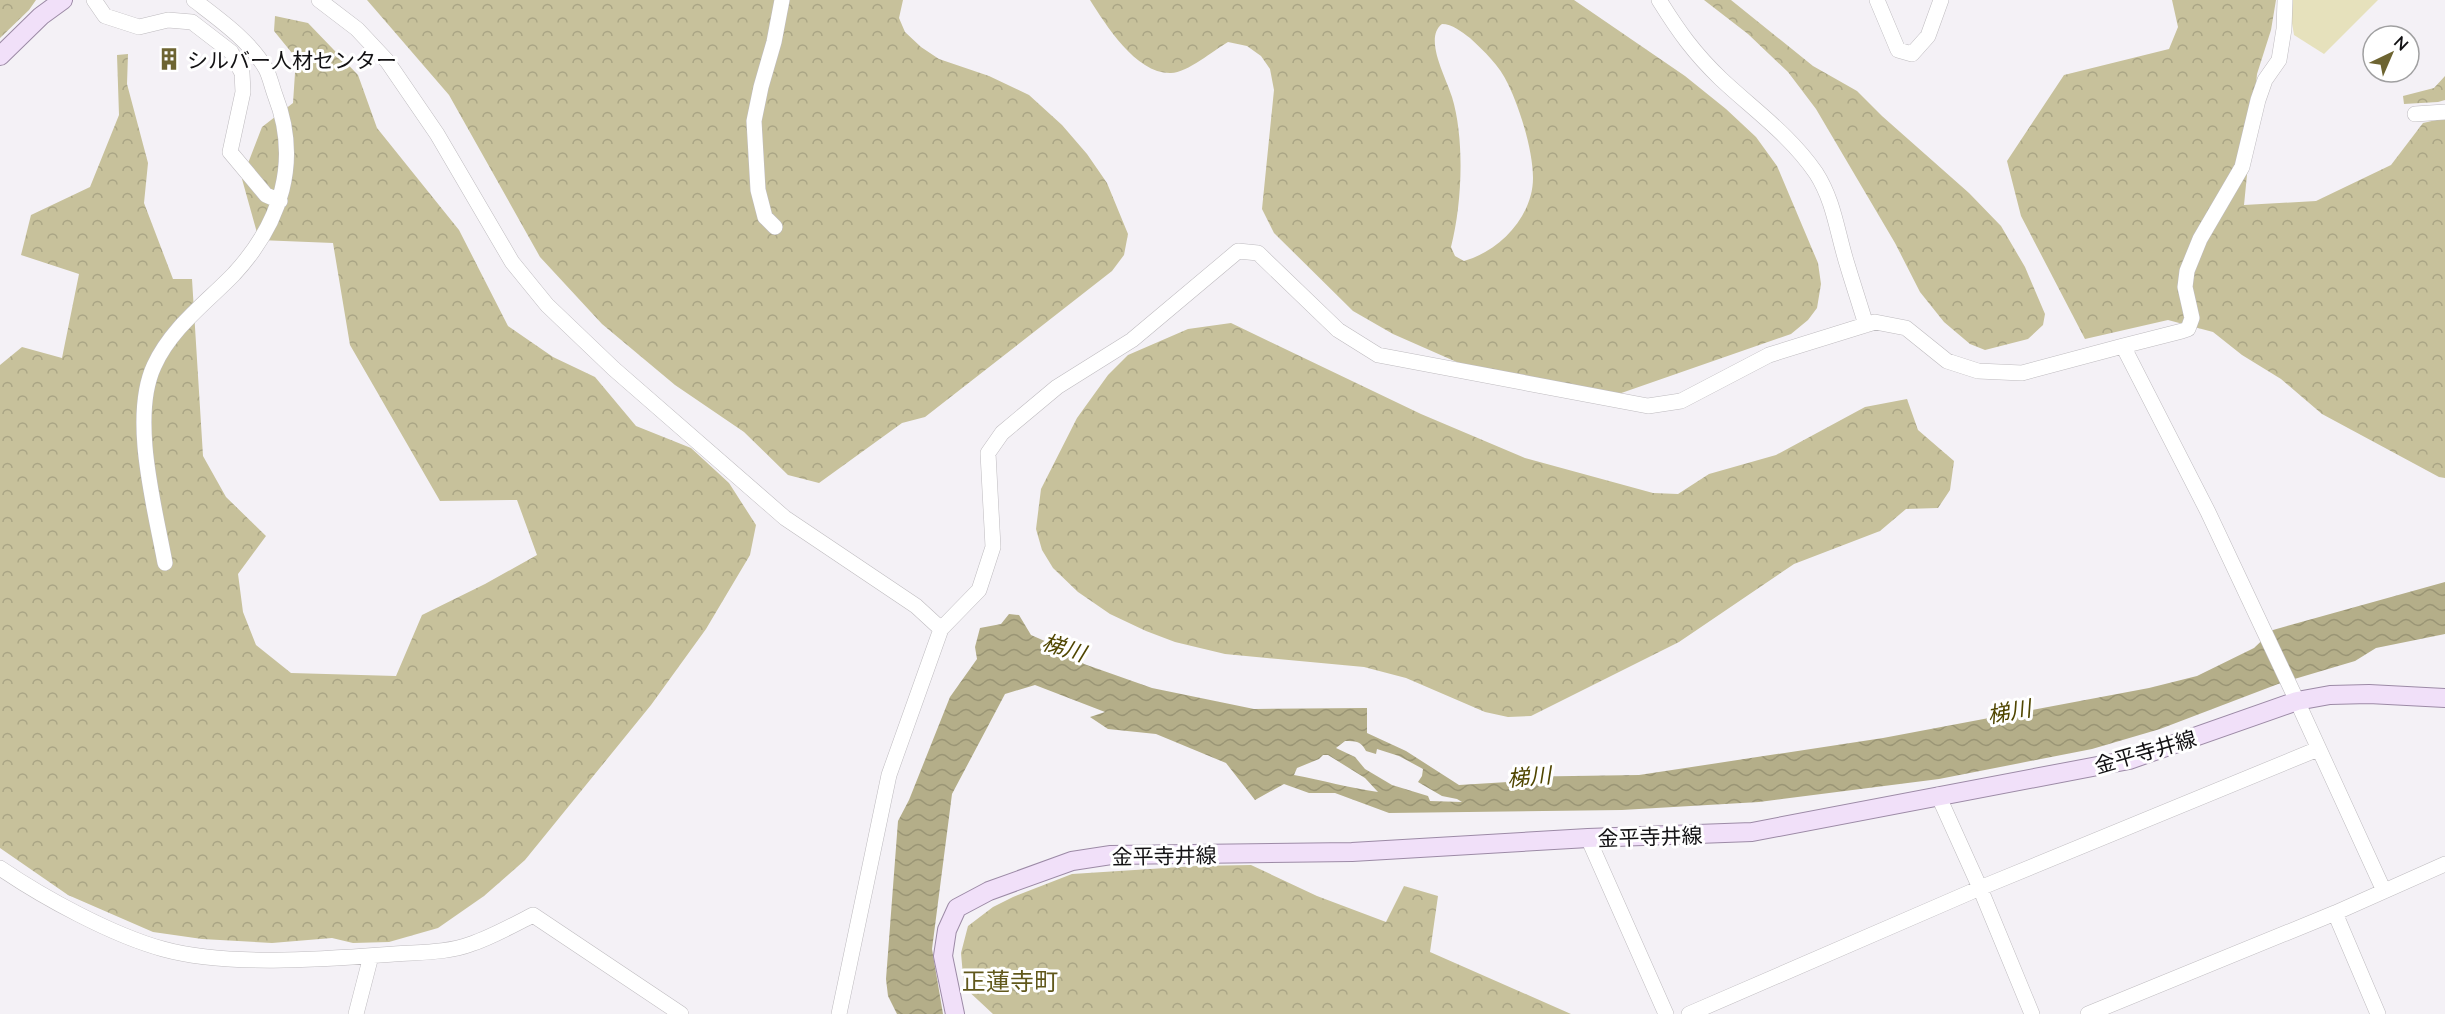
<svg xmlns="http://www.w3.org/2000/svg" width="2445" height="1014" font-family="Lato,'Noto Sans JP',sans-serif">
<defs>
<pattern id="forest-crowns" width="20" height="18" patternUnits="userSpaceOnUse" patternTransform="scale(1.5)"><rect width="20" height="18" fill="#c7c19b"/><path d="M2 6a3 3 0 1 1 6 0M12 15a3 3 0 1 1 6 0" fill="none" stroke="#aaa585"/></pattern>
<pattern id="water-waves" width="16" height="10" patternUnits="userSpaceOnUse" patternTransform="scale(1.5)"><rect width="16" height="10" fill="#b4ae89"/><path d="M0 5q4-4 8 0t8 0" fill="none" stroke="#9a9575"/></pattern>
</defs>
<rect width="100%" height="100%" fill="#f4f1f6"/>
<path fill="url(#forest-crowns)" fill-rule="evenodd" d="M0 0H36L29 10 0 38Z
M367 0H903L899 18 905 32 921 47 939 59 989 76 1029 95 1062 125 1087 154 1107 183 1128 234 1124 255 1112 271 925 417 902 423 819 483 788 475 744 432 675 385 602 324 540 257 449 95Z
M1090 0H1574L1685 76 1726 109 1756 137 1777 166 1818 263 1821 284 1817 308 1808 320 1791 334 1607 398 1468 367 1393 334 1353 311 1274 233 1262 209 1274 90 1270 69 1261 56 1247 46 1228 42C1214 50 1187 73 1171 73 1136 74 1106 25 1090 0ZM1442 24C1452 24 1462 32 1470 38 1484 51 1500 66 1508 84 1520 109 1533 150 1533 178 1533 216 1500 251 1464 261L1455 256 1451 247C1462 204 1465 140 1452 97 1447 79 1423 38 1442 24Z
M1704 0H1731L1813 66 1857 91 1882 116 1969 193 2001 226 2025 267 2045 314 2043 325 2028 339 1985 350 1970 344 1944 322 1920 292 1895 243 1816 109 1788 72 1748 34Z
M2172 0H2276L2271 30 2257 74 2244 205 2316 201 2391 165 2423 123 2445 118V478L2439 477 2322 414 2281 379 2242 355 2213 332 2168 320 2085 339 2021 216 2007 161 2064 75 2169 49 2178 27Z
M275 16 308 23 358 75 377 128 459 230 508 326 553 357 595 377 636 426 691 448 729 483 756 525 750 555 706 629 651 705 525 860 484 896 438 928 389 942 353 943 332 938 272 943 202 939 153 932 68 895 0 848V365L22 347 62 358 79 274 21 255 31 215 90 187 119 115 117 55 128 54 127 84 148 163 144 203 173 279H192L203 456 226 497 266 536 238 574 243 612 256 645 291 673 396 676 422 615 485 584 537 555 517 500 440 501 350 345 333 243 259 240 242 179 262 127 293 103 296 58 274 31Z
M2445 76V100L2438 102 2404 104 2403 96 2434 88Z
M1231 323 1421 414 1525 458 1653 493 1678 494 1709 474 1776 455 1865 407 1907 399 1918 430 1954 461 1950 490 1938 508 1906 509 1880 531 1794 564 1679 642 1531 716 1508 717 1485 712 1406 678 1364 667 1225 654 1175 642 1146 631 1110 614 1078 592 1053 568 1042 550 1036 529 1041 489 1077 418 1108 375 1128 355 1188 329Z
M1251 865 1317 896 1386 922 1404 886 1438 896 1430 952 1571 1014H993L964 987 961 953 968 926 993 907 1013 897 1072 874 1197 866Z"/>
<path fill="#e6e1bc" d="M2288 0H2378L2324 54 2294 35Z"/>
<path fill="url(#water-waves)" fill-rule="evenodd" d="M2445 582V634L2376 648 2355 661 2278 684 2160 729 2092 749 1939 779 1759 802 1622 810 1389 813 1335 793H1309L1284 784 1255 800 1226 763 1156 734 1108 729 1090 717 1105 712 1035 685 1005 694 952 794 932 949 943 1014H897L888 996 886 979 898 821 909 800 950 697 977 659 975 647 980 628 1001 624 1009 614 1019 615 1031 635 1072 653 1084 664 1152 688 1254 709 1367 708V733L1406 751 1459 785 1508 782 1514 777 1639 775 1883 738 2149 688 2197 676 2254 648 2273 630ZM1345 741C1356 741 1361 741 1366 751L1376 754 1377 749 1399 756 1423 769 1422 776 1418 782 1442 796 1457 799 1462 802 1430 801 1428 796 1392 785 1365 769 1355 757 1336 748ZM1323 755H1328L1365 778 1378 792C1349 788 1322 780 1294 775L1297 768 1319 759Z"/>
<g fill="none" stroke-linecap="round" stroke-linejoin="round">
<g stroke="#bebbbf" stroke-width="16">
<path id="minor" d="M94 0 105 16 139 27 168 20 192 22 231 52 242 73 243 92 230 152 266 195 280 201
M319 0 357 29 387 61 437 134 512 262 547 305 614 369 785 518 916 606 941 629 889 775 839 1014
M1659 0C1679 32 1694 53 1721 79 1754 110 1790 135 1816 173 1834 201 1837 232 1847 264 1853 284 1860 305 1866 325
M1877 0 1898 50 1912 54 1928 36 1941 0
M2415 114 2445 112
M775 227 765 217 758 190 754 121 761 87 774 42 782 0
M2123 346 2182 331 2188 329 2192 318 2185 287 2187 271 2200 239 2242 167 2258 100 2265 80 2279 60 2284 29 2285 0
M165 563C155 508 130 418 154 366 171 328 206 303 234 274 281 223 301 161 275 95 272 87 270 77 266 69 250 41 220 20 194 0
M941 629 979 590 993 547 988 453 1002 433 1057 387 1132 340 1238 251 1258 253 1338 330 1378 355 1648 406 1681 401 1769 355 1875 322 1906 328 1947 361 1978 371 2022 373 2123 346 2208 512 2297 701 2384 891
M1938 795 1980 888 2032 1014
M1588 838 1666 1014
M0 868C44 898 112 935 163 949 228 967 326 959 394 954 420 952 447 953 471 944 492 937 513 925 533 915L681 1014
M2335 913 2378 1014
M356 1014 371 956
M1689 1014 1980 888 2318 749
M2088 1014 2335 913 2445 864"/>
</g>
<g stroke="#9c8aa6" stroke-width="20">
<path id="major" d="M0 56 41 16 63 0
M955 1014 943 956 947 930 957 908 989 891 1072 861 1111 855 1352 852 1588 838 1752 832 2129 760 2297 701 2330 695 2369 694 2445 698"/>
</g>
<use href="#minor" stroke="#fff" stroke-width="15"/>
<use href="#major" stroke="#f1e0f9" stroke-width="18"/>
</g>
<defs>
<g id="building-bare" transform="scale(1.8)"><path d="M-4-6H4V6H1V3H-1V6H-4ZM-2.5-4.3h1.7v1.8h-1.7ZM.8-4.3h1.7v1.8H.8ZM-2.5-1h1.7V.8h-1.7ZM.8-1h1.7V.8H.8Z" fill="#6d6431" stroke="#fff" stroke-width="2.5" paint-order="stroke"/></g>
</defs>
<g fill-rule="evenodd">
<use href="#building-bare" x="169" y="59"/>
</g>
<g text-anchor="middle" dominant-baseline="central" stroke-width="6" stroke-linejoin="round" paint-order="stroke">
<g font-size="21" fill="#121113" stroke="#fff" text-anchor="start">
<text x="187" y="59">シルバー人材センター</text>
</g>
<g font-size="21" fill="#121113" stroke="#fff">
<text transform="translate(2145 751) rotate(-16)">金平寺井線</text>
<text transform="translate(1650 836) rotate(-2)">金平寺井線</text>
<text transform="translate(1164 855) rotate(-1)">金平寺井線</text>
</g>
<g font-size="22" font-style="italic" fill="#504600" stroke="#fff">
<text transform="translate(1064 647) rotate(17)">梯川</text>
<text transform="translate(2009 711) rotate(-10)">梯川</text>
<text transform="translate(1529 776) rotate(-5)">梯川</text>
</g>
<g font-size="24" fill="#61581c" stroke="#fff">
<text x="1010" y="980">正蓮寺町</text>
</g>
</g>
<g transform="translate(2391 54) rotate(44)"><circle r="28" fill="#ffffff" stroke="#a0a0a1" stroke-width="1.5"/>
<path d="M0-4.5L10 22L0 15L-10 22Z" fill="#6d6431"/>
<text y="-9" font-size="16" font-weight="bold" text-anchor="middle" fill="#121113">N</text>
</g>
</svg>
